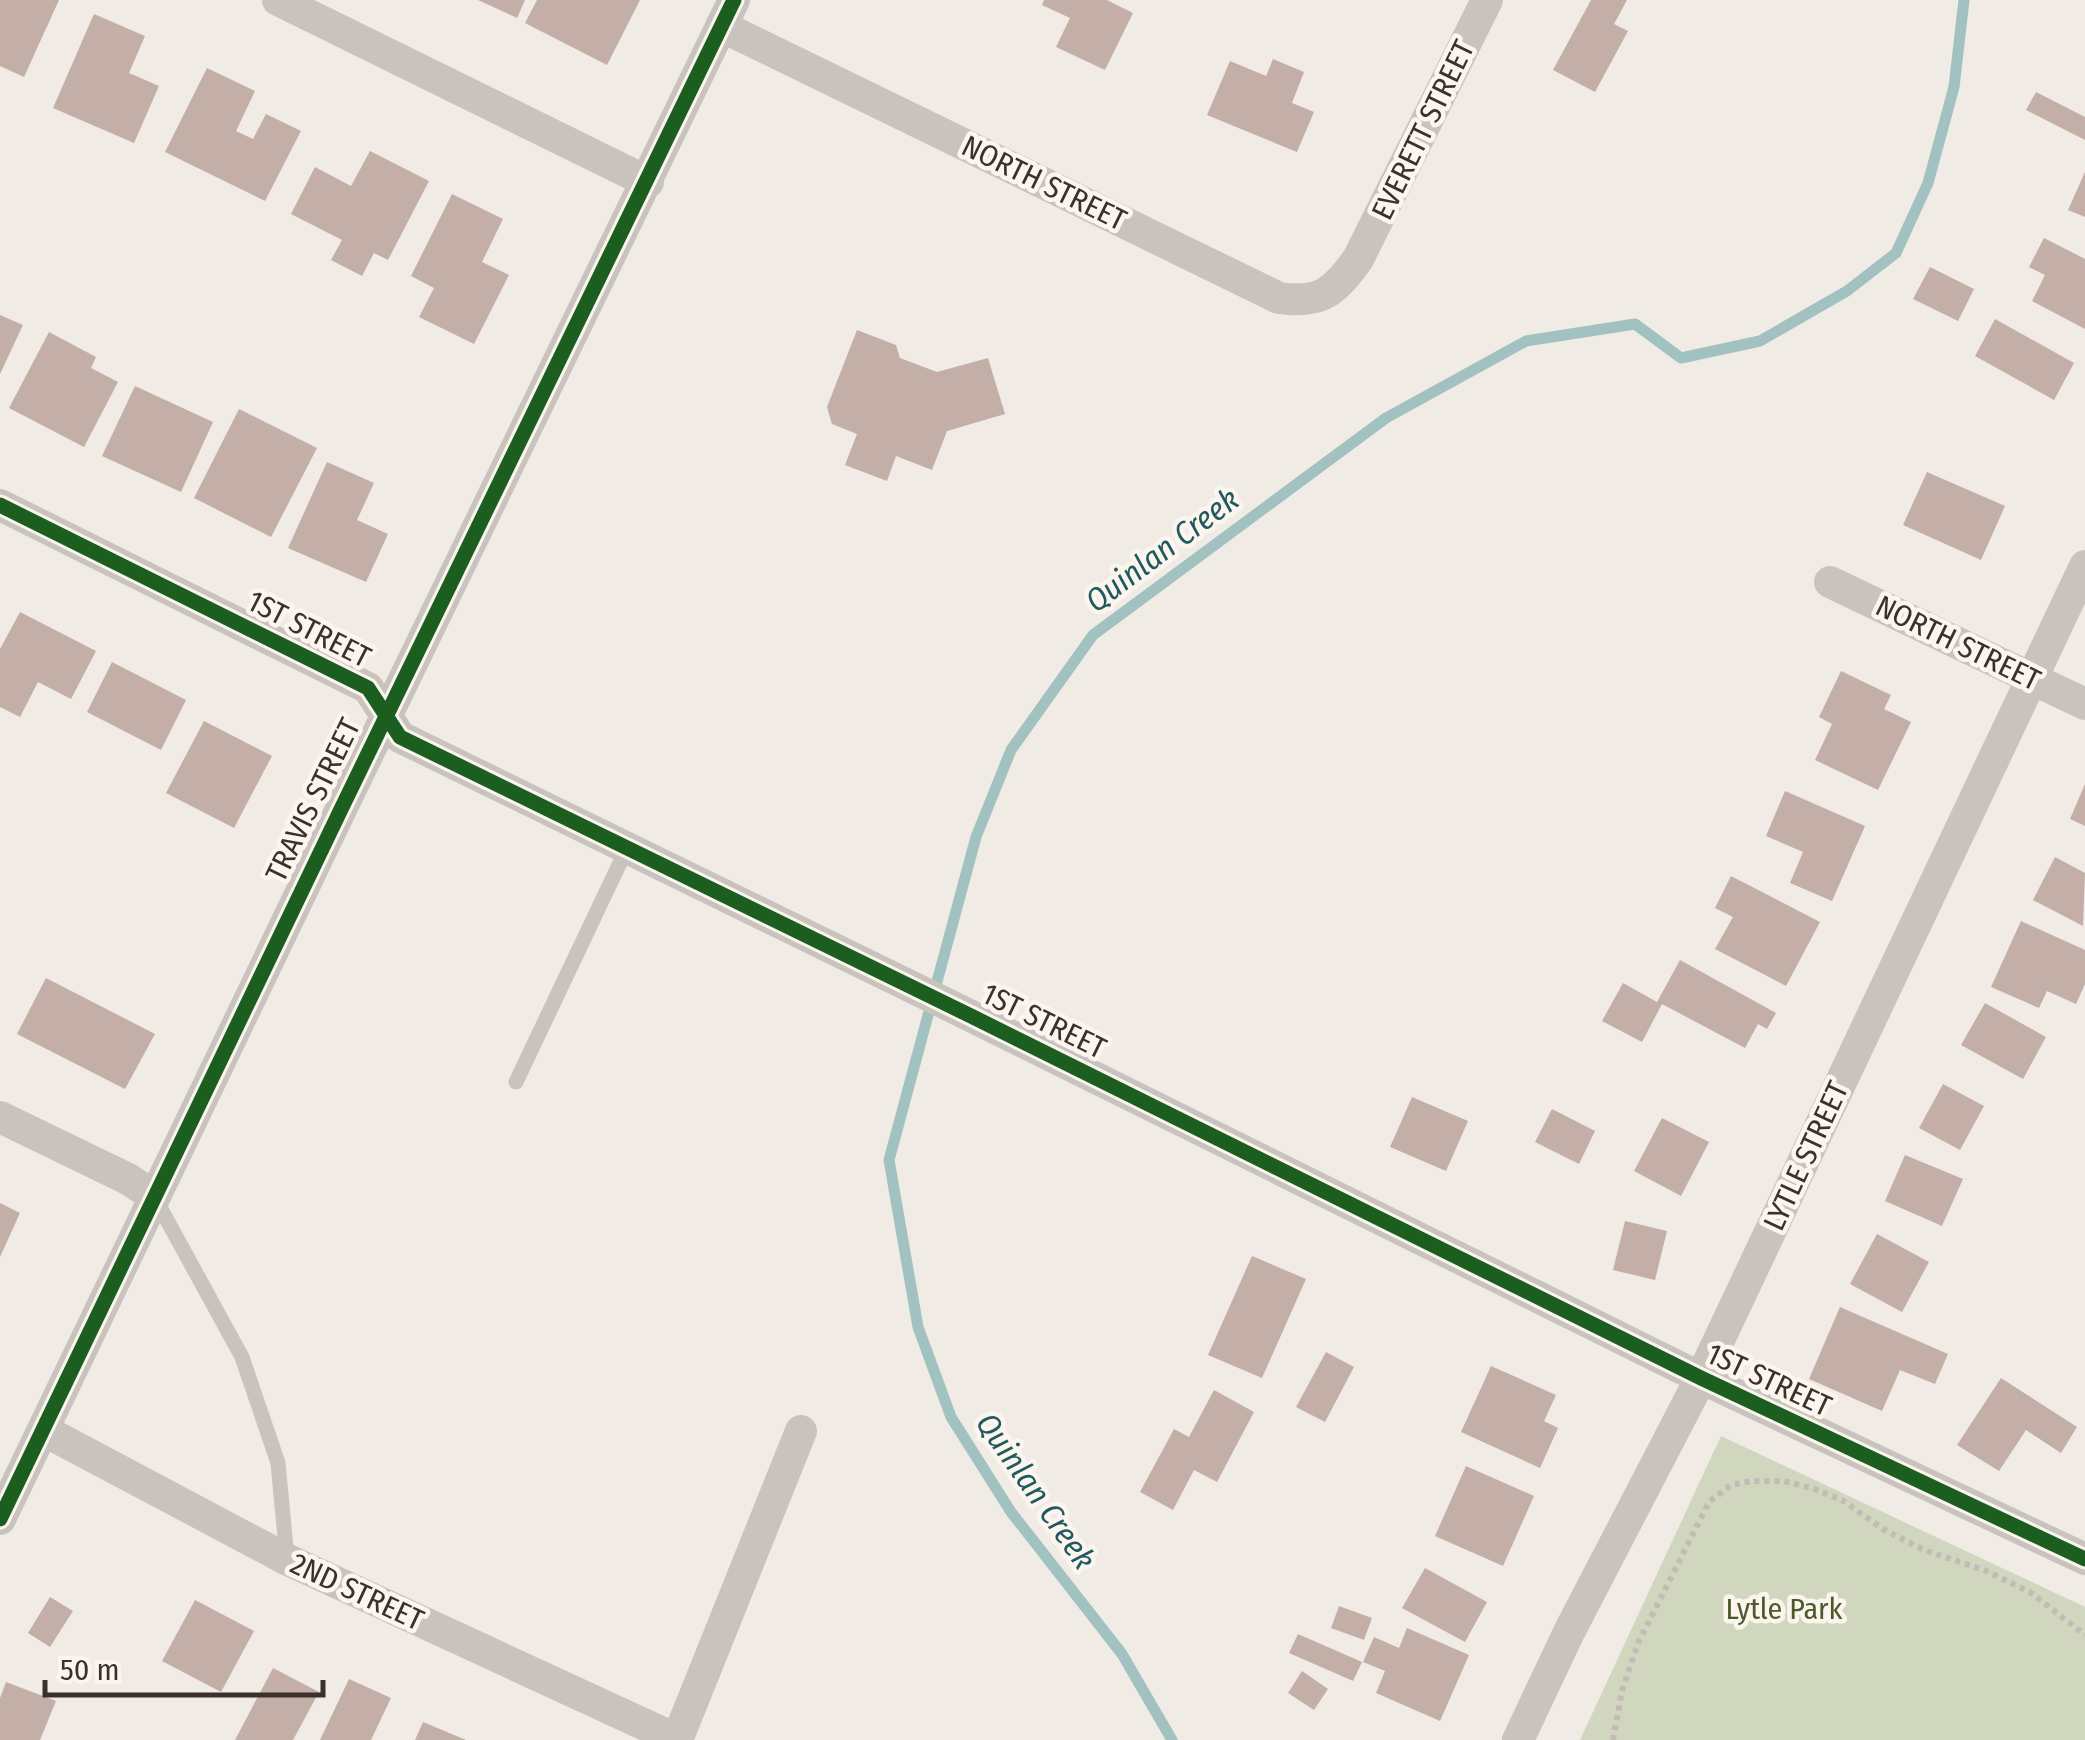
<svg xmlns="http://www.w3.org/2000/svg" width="2085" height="1740" font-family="'Fira Sans Condensed',sans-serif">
<rect width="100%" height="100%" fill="#f0ebe5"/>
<path fill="#d1d6bf" d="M1721 1436 2085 1607V1740H1580Z"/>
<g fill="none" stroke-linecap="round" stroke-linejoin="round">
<path stroke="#a1c2c1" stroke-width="11" d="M1172 1740 1122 1654 1011 1512 951 1417 918 1327 889 1160 976 837 1011 750 1093 635 1386 418 1526 341 1635 324 1681 358 1760 341 1847 291 1896 253 1928 183 1954 87 1964 0"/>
</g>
<path fill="#c3afa7" d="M0 0H59L24 77 0 66Z
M478 0H525L517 18Z
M537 0H640L607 65 525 23Z
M1044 0H1107L1133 13 1105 70 1056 47 1070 18 1042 5Z
M1591 0H1627L1614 24 1628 31 1595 92 1553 70Z
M94 14 145 36 129 73 159 86 134 143 53 108Z
M1273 59 1304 72 1292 103 1314 112 1297 152 1207 115 1230 61 1266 76Z
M207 68 255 91 236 131 253 139 266 114 301 131 265 201 165 152Z
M2036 92 2085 117V140L2026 110Z
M370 151 429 181 388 260 374 253 362 276 331 260 342 240 291 214 315 167 351 186Z
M2085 172V217L2068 210Z
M452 194 503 219 482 262 509 275 474 344 419 317 434 288 411 276Z
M2044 238 2085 259V329L2032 301 2045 275 2029 267Z
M1930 267 1974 289 1958 321 1913 299Z
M0 315 23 325 0 374Z
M1995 319 2074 363 2054 400 1975 356Z
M857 330 896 345 900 358 937 372 988 358 1005 414 947 431 932 470 896 456 887 481 845 465 857 434 832 424 827 407Z
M49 332 96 357 91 368 118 382 84 447 9 408Z
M135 386 213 422 181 492 102 456Z
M239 409 317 448 271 537 194 498Z
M327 462 374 483 357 520 388 534 366 582 288 548Z
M1927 472 2005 506 1981 560 1903 525Z
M20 612 96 651 71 699 38 682 20 717 0 707V649Z
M112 662 186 700 161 750 87 712Z
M1841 671 1891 695 1884 709 1911 722 1878 790 1815 760 1832 724 1819 717Z
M204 721 272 756 234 828 166 793Z
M2085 784V826L2070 819Z
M1785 791 1865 826 1832 901 1790 883 1803 852 1766 836Z
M2055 857 2085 873 2083 926 2033 900Z
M1731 876 1820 922 1786 986 1715 949 1733 917 1715 908Z
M2021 921 2085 950V984L2076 1004 2047 991 2039 1008 1991 987Z
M1680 960 1776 1013 1767 1029 1758 1024 1745 1048 1662 1004 1642 1042 1602 1021 1623 983 1657 1002Z
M46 978 155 1034 125 1089 17 1034Z
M1985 1003 2046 1037 2023 1079 1961 1045Z
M1943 1084 1984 1106 1960 1150 1919 1128Z
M1412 1097 1468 1121 1446 1171 1390 1147Z
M1552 1109 1595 1131 1579 1164 1535 1142Z
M1662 1118 1709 1142 1681 1196 1634 1171Z
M1905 1155 1963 1179 1942 1226 1885 1201Z
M0 1203 20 1213 0 1257Z
M1625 1221 1667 1231 1655 1280 1613 1270Z
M1877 1234 1929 1262 1902 1312 1850 1284Z
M1252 1256 1306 1279 1262 1378 1208 1355Z
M1840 1307 1948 1354 1935 1384 1900 1370 1882 1411 1809 1379Z
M1326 1352 1354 1367 1325 1422 1296 1407Z
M1491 1366 1556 1395 1544 1421 1558 1428 1540 1468 1461 1432Z
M2001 1378 2077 1427 2061 1453 2026 1430 1999 1471 1957 1445Z
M1214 1390 1254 1412 1217 1482 1194 1470 1173 1510 1140 1492 1174 1429 1189 1437Z
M1466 1466 1534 1496 1503 1566 1435 1536Z
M1425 1568 1487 1602 1465 1642 1402 1608Z
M50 1597 73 1611 50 1647 28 1633Z
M195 1600 254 1631 221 1692 162 1661Z
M1339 1606 1372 1618 1364 1640 1331 1628Z
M1407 1628 1469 1655 1440 1721 1376 1693 1385 1671 1363 1662 1374 1637 1399 1648Z
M1298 1634 1362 1662 1353 1681 1289 1653Z
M273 1668 319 1692 293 1740H235Z
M1302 1671 1328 1689 1314 1710 1288 1693Z
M349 1679 391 1698 371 1740H320Z
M6 1682 56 1701 40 1740H0V1698Z
M423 1722 466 1740H415Z"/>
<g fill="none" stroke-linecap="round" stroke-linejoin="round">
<path stroke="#c2bbb6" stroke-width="6" stroke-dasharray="5 5" stroke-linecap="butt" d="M1613 1740 1622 1691 1638 1643 1709 1502 1731 1485 1751 1481H1783L1812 1488 1842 1500 1883 1529 1924 1550 1984 1570 2030 1592 2085 1635"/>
<path stroke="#c9c3be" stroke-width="15" d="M516 1082 627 848
M156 1200 242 1357 278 1463 287 1558"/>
<path stroke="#c9c3be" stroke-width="32" d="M278 0 648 182
M721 26 1279 298C1321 304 1334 292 1358 259L1487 0
M0 505 368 688 400 737 971 1016 1701 1378 2085 1559
M1830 582 2085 704
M0 1117 128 1179 154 1196
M43 1430 288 1560 678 1740
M0 1519C241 1011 489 506 734 0
M677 1740 801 1431
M1518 1740 1569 1632 1701 1378 2085 566"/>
<g stroke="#fbf5ee" stroke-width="21">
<path id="cycleway" d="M0 505 368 688 400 737 971 1016 1701 1378 2085 1559
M0 1519C241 1011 489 506 734 0"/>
</g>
<use href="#cycleway" stroke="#1b5e20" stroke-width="15"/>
</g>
<g text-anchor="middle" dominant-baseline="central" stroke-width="9" stroke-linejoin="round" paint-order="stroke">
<g font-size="30" fill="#3b302b" stroke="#fbf5ee">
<text transform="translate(1423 130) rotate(-64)">EVERETT STREET</text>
<text transform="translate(1044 183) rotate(26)">NORTH STREET</text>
<text transform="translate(309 629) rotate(27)">1ST STREET</text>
<text transform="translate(1958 643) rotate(26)">NORTH STREET</text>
<text transform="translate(313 800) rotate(-64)">TRAVIS STREET</text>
<text transform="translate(1044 1021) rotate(26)">1ST STREET</text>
<text transform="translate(1806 1156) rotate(-65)">LYTLE STREET</text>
<text transform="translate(1769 1380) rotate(25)">1ST STREET</text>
<text transform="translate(357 1592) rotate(25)">2ND STREET</text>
</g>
<g font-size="30" fill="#4a5a2e" stroke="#fbf5ee">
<text x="1784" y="1609">Lytle Park</text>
</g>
<g font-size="32" font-style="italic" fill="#1f5a5e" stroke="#fbf5ee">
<text transform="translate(1162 550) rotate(-37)">Quinlan Creek</text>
<text transform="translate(1036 1491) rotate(55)">Quinlan Creek</text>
</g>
</g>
<path d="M45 1680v15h278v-15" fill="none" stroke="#3b302b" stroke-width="5"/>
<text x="60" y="1680" font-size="30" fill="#3b302b" stroke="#fbf5ee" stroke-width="8" paint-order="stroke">50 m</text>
</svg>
